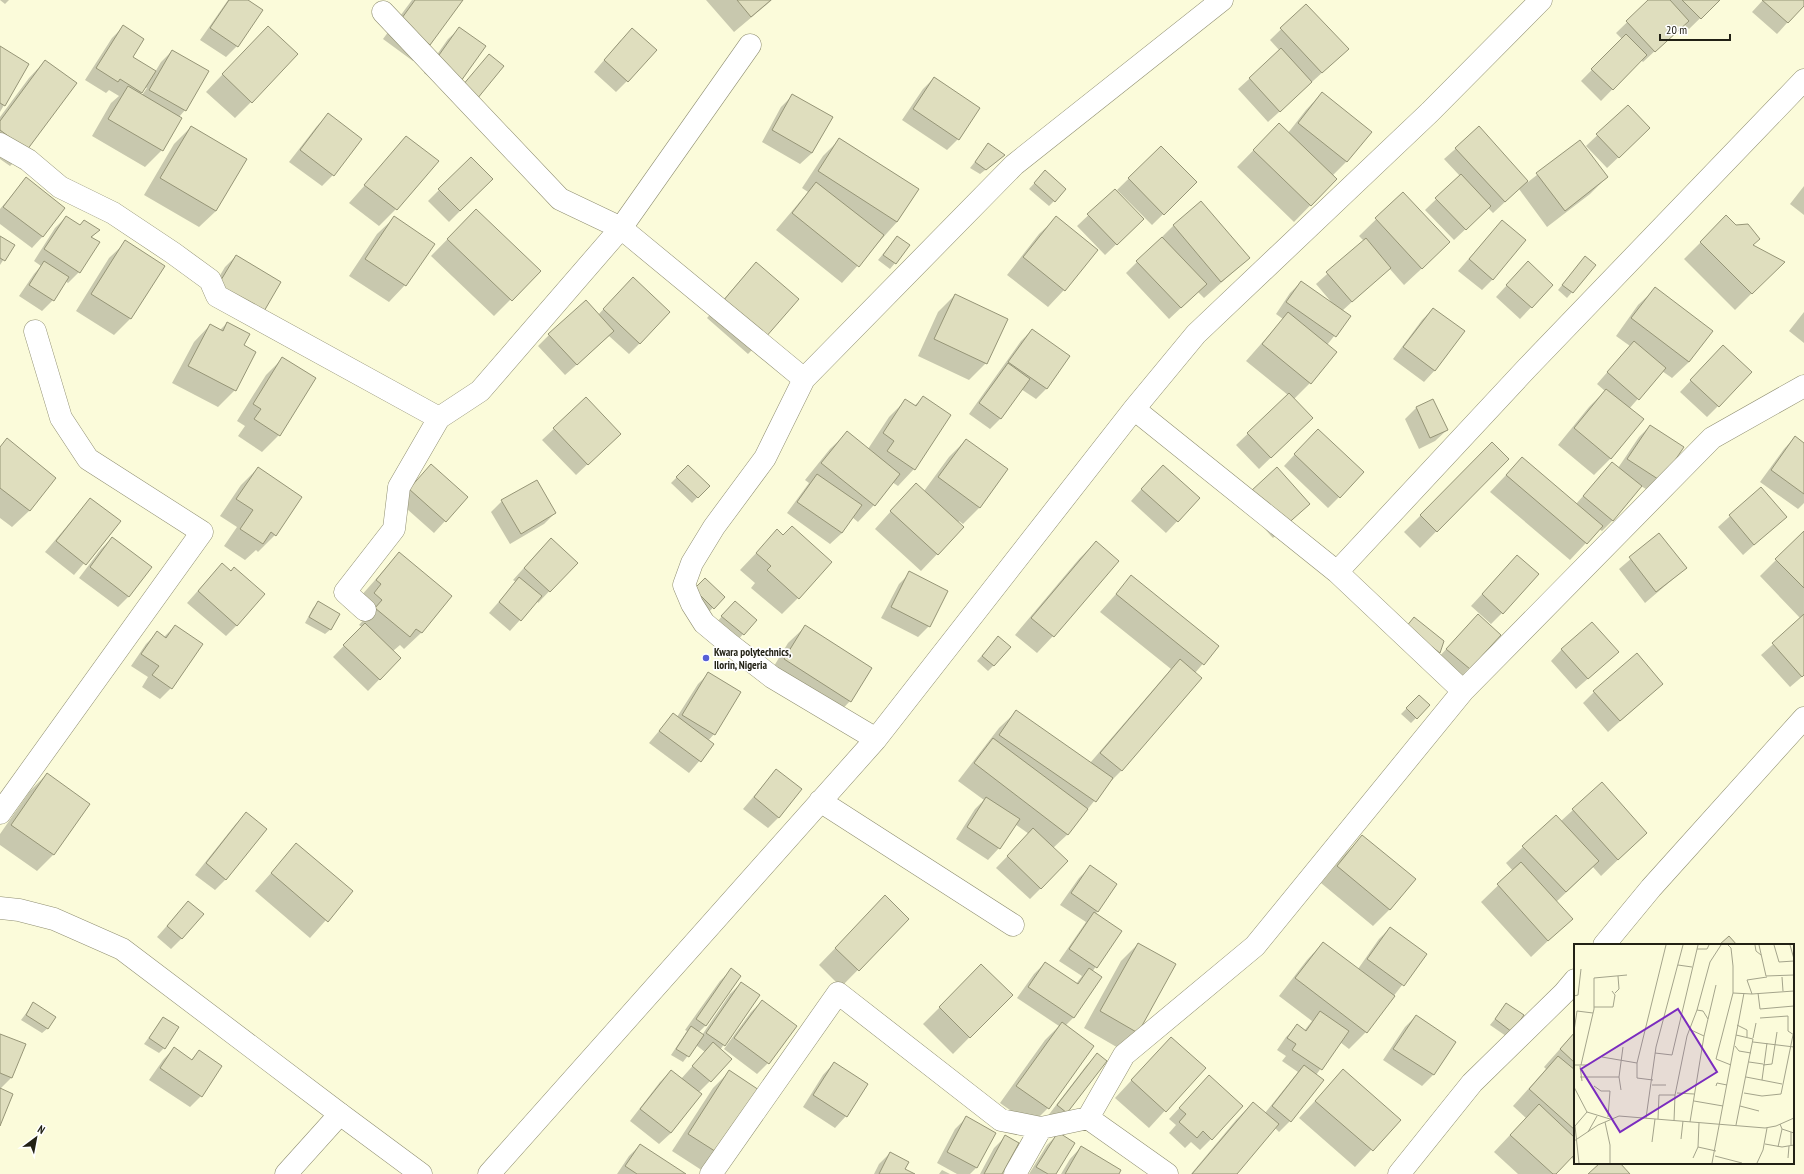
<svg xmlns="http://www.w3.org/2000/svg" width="1804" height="1174" font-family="'PT Sans Narrow',sans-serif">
<rect width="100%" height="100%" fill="#fbfbda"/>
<path fill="#0003" fill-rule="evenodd" d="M0 0H9L5 4Z
M228 0H247L237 46 226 57 200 40Z
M412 0H462L430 44 413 61 383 39Z
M706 0H772L734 32Z
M1650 0H1719L1689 29 1684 24 1643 62 1641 60 1601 101 1581 81 1622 39 1616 33Z
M1763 0H1804V4L1777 34 1752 12Z
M1306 5 1336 60 1268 122 1238 89 1280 51 1270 40Z
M123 27 132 57 155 72 161 62 172 51 185 110 179 117 181 118 162 150 145 167 92 136 111 103 119 96 109 90 106 93 85 80 112 38ZM145 87 147 88 142 95 140 94Z
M460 28 449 92 424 73 448 39Z
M621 40 627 81 616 92 594 72Z
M251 44V102L235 118 206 92Z
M0 48 4 105 0 112Z
M45 61 27 150 10 166 0 159V117L29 78Z
M934 78 958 139 947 150 902 120 923 89Z
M1322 93 1346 162 1332 176 1336 179 1294 222 1237 167 1279 124 1288 133 1306 110Z
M793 95 832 117 812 153 800 164 762 142 781 107Z
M1628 106 1638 139 1607 168 1586 146Z
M328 115 360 139 333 175 322 186 289 162 317 126Z
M191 127 216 211 199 227 144 195 174 144Z
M1479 128 1528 182 1579 142 1607 177 1590 194 1547 227 1519 189 1493 213 1488 208 1454 240 1425 210 1460 176 1444 159Z
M407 138 437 161 396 209 379 226 349 203Z
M840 139 918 189 897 222 842 283 776 230 808 192 802 188 823 156Z
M988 145 998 160 980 174 970 168Z
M1161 147 1196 182 1152 225 1117 190Z
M471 158 492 179 449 222 428 201Z
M1040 177 1054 201 1049 206 1029 189Z
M26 179 43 236 32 248 0 224V209Z
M1804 186V215L1790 204Z
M1115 190 1131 230 1105 255 1077 226Z
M1403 193 1432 259 1404 285 1389 268 1342 311 1350 316 1327 345 1310 383 1294 399 1301 429 1259 469 1236 445 1288 395 1246 361 1283 319 1276 314 1290 293 1301 282 1333 304 1316 284 1364 241 1359 236Z
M1201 202 1249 258 1204 298 1198 292 1169 319 1126 273 1173 226Z
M476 210 539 271 494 316 431 256Z
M66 217 79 226 84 221 98 230 91 238 79 272 68 283 65 281 53 300 42 311 19 296 34 274 41 266 34 261 55 228Z
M1726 217 1752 246 1783 262 1735 310 1684 259Z
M394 218 405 285 389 302 349 276 377 234Z
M1056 218 1064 290 1048 307 1007 275 1039 234Z
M1502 221 1493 279 1482 290 1458 271Z
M0 237 13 245 0 265Z
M897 237 909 246 890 269 878 260Z
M126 242 130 319 114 335 76 311 109 258Z
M236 256 251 323 207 297 225 267Z
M756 263 765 337 748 354 707 318Z
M1580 263 1595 265 1567 298 1558 290Z
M1517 274 1552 285 1520 319 1496 297Z
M622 289 640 343 629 354 609 336 565 375 538 346 549 335 598 315Z
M1655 289 1689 362 1672 378 1662 371 1629 409 1611 458 1594 475 1558 445 1589 407 1605 391 1597 384 1630 346 1616 336 1638 305Z
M955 295 986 363 969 380 918 356 938 312Z
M1433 309 1435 370 1424 382 1393 359 1422 320Z
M1804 312V343L1789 331Z
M227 323 242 346 235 390 218 407 172 383 194 342 210 325 220 330Z
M1032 330 1047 388 1036 399 1021 389 1001 418 990 429 969 414 1021 341Z
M283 358 279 435 262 452 238 436 245 426 237 421 266 375Z
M1712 358 1718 406 1707 417 1680 392Z
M923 398 914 469 898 486 892 482 874 505 858 522 852 517 842 533 830 544 787 513 809 483 805 480 830 449 847 433 868 449 889 417 905 401 914 406Z
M586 399 608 445 576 475 542 440Z
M1433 401 1447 430 1435 441 1419 449 1405 419 1416 408Z
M1650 426 1682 447 1649 491 1641 486 1613 520 1602 531 1599 529 1570 560 1490 492 1522 458 1576 504 1612 463 1618 468 1639 437Z
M1795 437 1804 444V503L1798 509 1760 482 1784 449Z
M7 440 55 478 29 511 12 527 0 518V447Z
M966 440 980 507 963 524 959 521 958 523 963 527 921 571 875 529 900 501 924 491 949 457Z
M1307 441 1339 497 1328 508 1284 466Z
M1492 444 1507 459 1420 548 1404 532Z
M431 466 467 497 434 533 398 501Z
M688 466 708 486 692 503 671 483Z
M258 468 275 535 258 552 256 550 245 560 224 546 237 527 220 516 241 485Z
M1152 477 1199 498 1166 533 1131 501Z
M1761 488 1785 517 1743 555 1718 527Z
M90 499 119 522 74 575 45 552Z
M502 501 555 513 544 524 510 544 491 512Z
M1241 502 1309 504 1273 538Z
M777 531 798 598 782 614 751 588 755 583 740 570Z
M1804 532V675L1790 687 1761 655 1801 619 1760 576Z
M1659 535 1686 568 1645 603 1619 569Z
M112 538 129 596 118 607 79 578 101 549Z
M1096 542 1118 561 1053 636 1037 653 1015 635 1079 559Z
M540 550 576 563 538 603 537 601 510 631 489 613 516 582 513 580Z
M399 553 451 596 421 633 404 649 400 645 393 651 400 658 368 691 333 657 362 627 359 625 366 617 360 597Z
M1517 556 1502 613 1491 624 1471 606Z
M231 572 237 625 226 636 187 603 211 576Z
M910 573 929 626 918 637 881 618 899 584Z
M1131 577 1218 646 1195 673 1201 678 1121 771 1106 786 1068 834 1053 848 1041 888 1030 899 996 868 1029 834 1015 824 999 848 988 860 956 839 975 809 984 800 958 781 999 728 1016 712 1090 763 1171 669 1100 612Z
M705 579 723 597 708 613 690 595Z
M318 603 331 629 325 634 305 623 313 608Z
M729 608 755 620 738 640 717 622Z
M1478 615 1500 635 1458 680 1436 660Z
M175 626 171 688 160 699 142 687 148 677 131 666 146 644 157 633 164 637Z
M805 627 850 701 834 718 768 676 788 643Z
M993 643 994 665 988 671 977 661Z
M1562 649 1606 663 1576 689 1551 661Z
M709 673 714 734 708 741 713 745 689 773 649 743 673 714 677 717 698 684Z
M1662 684 1608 732 1583 703 1594 692Z
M1419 696 1416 718 1411 723 1401 714Z
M776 770 779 817 768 828 743 809Z
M47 774 54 854 37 871 0 845V834L30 791Z
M1573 810 1646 833 1601 876 1593 867 1556 902 1571 919 1531 957 1481 902 1513 871 1506 863 1523 847 1561 821Z
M246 814 226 879 215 890 195 875 235 825Z
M1362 837 1390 909 1373 926 1321 883 1346 853Z
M296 845 352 891 310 938 255 891Z
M1090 867 1097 912 1095 914 1121 931 1092 972 1101 977 1073 1018 1065 1026 1093 1046 1048 1108 1031 1125 1000 1103 1045 1040 1059 1026 1017 998 1034 974 1045 963 1076 984 1082 976 1059 961 1086 922 1060 905 1079 878Z
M188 902 182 938 171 949 157 937Z
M869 913 908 919 841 987 819 965Z
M1390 928 1426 954 1366 1032 1349 1049 1340 1042 1316 1075 1290 1121 1279 1132 1275 1128 1236 1174H1191L1236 1120 1253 1103 1265 1113 1298 1072 1282 1061 1286 1056 1277 1050 1286 1037 1297 1026 1304 1031 1312 1021 1279 996 1307 960 1323 943 1358 969 1379 939Z
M1138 944 1137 1032 1120 1049 1084 1028 1121 961Z
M981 966 1011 995 953 1054 923 1024Z
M731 970 739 976 705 1026 698 1033 702 1035 730 994 741 983 758 996 720 1050 710 1081 699 1092 701 1094 671 1133 659 1144 630 1121 660 1082 671 1071 681 1079 705 1052 696 1045 683 1062 671 1055 687 1031 685 1030 720 981Z
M762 1001 768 1063 757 1074 724 1049 751 1012Z
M33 1004 48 1028 42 1033 21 1020Z
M1507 1004 1523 1016 1506 1036 1490 1025Z
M1416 1016 1455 1042 1433 1075 1422 1086 1383 1060 1405 1027Z
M163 1018 164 1048 159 1053 144 1044Z
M1575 1032V1161L1571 1157 1555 1174H1518L1494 1152 1526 1118 1513 1106 1546 1069 1544 1067Z
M0 1035 11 1078 0 1089Z
M174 1048 191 1060 199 1052 201 1096 190 1107 149 1080 163 1060Z
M1097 1055 1066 1112 1047 1117 1086 1066Z
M1155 1055 1204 1068 1149 1128 1115 1098Z
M834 1063 846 1116 835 1128 803 1107 823 1075Z
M1343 1071 1399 1120 1355 1167 1299 1118Z
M729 1072 761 1092 703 1171 672 1151 713 1088Z
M1198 1088 1211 1139 1200 1150 1191 1142 1185 1148 1169 1133 1176 1125 1169 1119Z
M966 1118 995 1133 976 1168 970 1174H957L937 1163 955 1129Z
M1058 1134 1055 1174H1029L1047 1145Z
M1005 1137 1001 1174H980L994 1148Z
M640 1145 685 1174H617L629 1156Z
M1081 1147 1118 1174H1061L1070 1159Z
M890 1153 904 1169 913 1174H874L879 1164Z
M942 1170 950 1174H939Z"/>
<path fill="#dfdebe" stroke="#969577" d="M229 0H248L263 10 238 47 210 28Z
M415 0H463L430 45 399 22Z
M737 0H771L751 17Z
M1648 0H1670L1689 21 1655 52 1626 21Z
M1682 0H1720L1701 19Z
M1762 0H1804V6L1788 23Z
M1306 4 1349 49 1322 73 1280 28Z
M123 25 144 39 133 57 156 71 142 93 120 79 118 82 96 68Z
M268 26 298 54 252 103 222 74Z
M459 27 486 46 461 81 434 62Z
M632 28 657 50 628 82 604 60Z
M1626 34 1647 55 1613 90 1591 69Z
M0 46 29 64 5 106 0 103Z
M1281 48 1312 82 1280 112 1249 78Z
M172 50 209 71 186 111 149 90Z
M489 54 504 66 477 99 462 86Z
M45 60 77 83 27 150 0 130V121Z
M934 77 980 108 959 140 913 109Z
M128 86 182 118 163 151 108 119Z
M1322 92 1372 132 1347 162 1298 123Z
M792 94 833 117 812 153 772 130Z
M1628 105 1650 128 1619 158 1596 134Z
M328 113 362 139 334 176 300 150Z
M1279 123 1337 179 1311 206 1253 150Z
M191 126 247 159 216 211 160 178Z
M1479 126 1528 181 1505 202 1455 148Z
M406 136 439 161 397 210 364 185Z
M839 138 919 189 897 222 818 171Z
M1580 140 1608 177 1565 211 1536 173Z
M988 143 1005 155 986 170 975 162Z
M1161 146 1197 182 1164 215 1128 178Z
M471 157 493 179 460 211 438 189Z
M1045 170 1066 189 1055 202 1034 183Z
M1461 174 1491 206 1466 230 1435 198Z
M26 177 65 208 43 237 3 207Z
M816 182 884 235 859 267 792 213Z
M1115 189 1144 219 1117 245 1087 214Z
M1403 192 1450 242 1422 269 1375 218Z
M1201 201 1250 258 1221 282 1173 225Z
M476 209 541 271 512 301 447 239Z
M1726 215 1736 225 1748 224 1760 239 1753 245 1785 262 1752 294 1700 242Z
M66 216 80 225 84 220 100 230 91 237 100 242 80 273 44 249Z
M394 216 435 244 406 286 365 259Z
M1056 216 1098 250 1065 291 1023 257Z
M1502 220 1526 240 1493 280 1469 259Z
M0 236 15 245 5 261 0 258Z
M897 236 910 245 896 264 883 255Z
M1162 237 1207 284 1181 308 1136 261Z
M1366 238 1391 268 1352 302 1326 272Z
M125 240 165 266 131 319 91 294Z
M236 255 281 282 263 313 218 285Z
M1585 256 1596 265 1573 293 1562 285Z
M44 261 69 277 54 301 29 285Z
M1528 261 1553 285 1532 308 1506 285Z
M756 262 799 299 765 338 723 301Z
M633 277 670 312 640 344 603 309Z
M1301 281 1351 316 1336 337 1286 302Z
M1655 287 1713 331 1689 362 1631 318Z
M955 294 1008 319 987 364 934 339Z
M586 300 614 331 577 365 548 334Z
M1433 308 1465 331 1435 371 1403 347Z
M1288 312 1337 352 1311 384 1262 344Z
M227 322 250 334 244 345 256 352 236 391 188 366 210 324 223 331Z
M1032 329 1070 356 1047 389 1008 362Z
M1634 341 1666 368 1639 400 1607 372Z
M1723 345 1752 372 1719 407 1690 380Z
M282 357 316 378 280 436 254 419 261 409 253 404Z
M1008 363 1030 379 1001 419 979 403Z
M1606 389 1644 419 1611 459 1574 428Z
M1289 393 1313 418 1271 458 1247 433Z
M923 396 951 415 915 470 887 451 894 441 883 433 905 399 916 406Z
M586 397 621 434 588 465 553 428Z
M1433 399 1448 430 1430 438 1416 407Z
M1650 425 1684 447 1661 481 1627 459Z
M1318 429 1364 472 1340 498 1294 454Z
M847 431 900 474 875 506 821 463Z
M1795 436 1804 443V494L1771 470Z
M7 438 56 478 30 511 0 488V447Z
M966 439 1008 469 980 508 938 477Z
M1492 442 1509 459 1437 532 1420 515Z
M1522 457 1603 526 1587 544 1506 475Z
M1612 462 1642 486 1613 521 1583 496Z
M431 464 468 497 446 522 409 489Z
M688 465 710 486 698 498 676 477Z
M1163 465 1200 498 1178 522 1141 489Z
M258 467 302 497 276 536 271 532 263 544 240 529 253 510 236 499Z
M1277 467 1310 504 1284 527 1251 491Z
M817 474 862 505 842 533 797 502Z
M537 480 556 513 521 534 501 500Z
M916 483 964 527 938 555 890 511Z
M1761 487 1787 517 1754 545 1729 515Z
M90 498 121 521 86 565 56 541Z
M792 526 832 562 799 599 767 570 771 566 756 553 777 529 783 535Z
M1804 531V588L1775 559Z
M1659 533 1687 568 1656 592 1629 557Z
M112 537 152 567 129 597 90 567Z
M551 538 578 563 550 592 524 568Z
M1096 541 1119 561 1054 637 1031 618Z
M399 552 452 596 422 633 416 629 410 637 375 608 382 600 374 593 381 584 376 580Z
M1517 555 1539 574 1503 614 1482 594Z
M222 563 231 571 234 567 265 594 237 626 198 591Z
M909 571 948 591 930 627 891 607Z
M1131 575 1219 646 1204 665 1116 594Z
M519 577 542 596 521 621 499 602Z
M705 578 725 597 714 609 694 589Z
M318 601 340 614 331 630 309 617Z
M735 601 757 620 744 635 721 616Z
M1478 614 1501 635 1470 669 1446 649Z
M1804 614V675L1802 677 1772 643Z
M1414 617 1444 641 1440 653 1406 627Z
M1592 622 1619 652 1588 679 1561 649Z
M365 623 401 658 380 680 343 645Z
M175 625 203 644 172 689 152 675 159 666 141 654 157 631 166 638Z
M805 625 872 668 851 702 784 659Z
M998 636 1011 647 994 666 982 656Z
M1637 653 1663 684 1620 721 1593 691Z
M1180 659 1202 678 1122 771 1100 753Z
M708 672 741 692 715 735 682 715Z
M1419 695 1430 705 1417 719 1406 708Z
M1016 710 1113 778 1096 802 999 735Z
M673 713 714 744 701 762 659 731Z
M993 738 1088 809 1068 835 974 763Z
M776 769 802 789 779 818 754 797Z
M47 773 90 804 54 855 11 825Z
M1602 782 1647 833 1618 860 1572 809Z
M986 797 1020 819 1000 849 967 827Z
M246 812 267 829 226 880 206 863Z
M1556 815 1599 861 1566 892 1522 846Z
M1033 828 1068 861 1041 889 1007 856Z
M1362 835 1416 879 1390 910 1337 866Z
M296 843 353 891 328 922 271 873Z
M1521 862 1573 919 1548 941 1497 884Z
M1090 865 1117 884 1098 912 1071 893Z
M885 895 909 919 859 971 835 948Z
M188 901 204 914 182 939 167 926Z
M1094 912 1122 931 1097 968 1069 949Z
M1390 927 1427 954 1404 986 1367 959Z
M1729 936 1737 945H1719Z
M1323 942 1395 996 1367 1033 1295 978Z
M1138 943 1176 964 1138 1033 1100 1011Z
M1045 962 1078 984 1089 968 1102 977 1074 1018 1028 987Z
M981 964 1013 995 970 1038 939 1007Z
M731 968 741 976 706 1026 696 1019Z
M741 982 760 995 725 1046 706 1033Z
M762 1000 797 1026 769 1064 734 1038Z
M33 1002 56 1017 48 1029 26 1015Z
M1506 1003 1524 1015 1512 1032 1495 1019Z
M1320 1011 1349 1031 1322 1070 1292 1050 1296 1044 1287 1038 1297 1024 1306 1031Z
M1416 1015 1456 1042 1434 1075 1393 1049Z
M163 1017 179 1027 165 1049 149 1038Z
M1062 1022 1094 1046 1049 1109 1016 1086Z
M691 1026 704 1035 689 1057 676 1049Z
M1575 1032V1063L1560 1049Z
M0 1034 26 1044 12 1078 0 1073Z
M1171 1037 1206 1068 1166 1112 1131 1080Z
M713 1042 732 1059 711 1082 692 1066Z
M174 1047 192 1060 199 1050 222 1066 202 1097 160 1068Z
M1097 1053 1107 1061 1067 1113 1057 1105Z
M1558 1056 1575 1070V1130L1529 1089Z
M834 1062 868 1084 847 1117 813 1095Z
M1304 1065 1324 1080 1291 1122 1272 1106Z
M1343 1069 1401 1120 1373 1151 1315 1101Z
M671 1070 702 1094 671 1133 640 1109Z
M729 1070 762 1092 721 1155 688 1134Z
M1209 1075 1243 1106 1212 1140 1203 1131 1197 1138 1179 1122 1186 1114 1179 1108Z
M0 1088 13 1094 0 1126Z
M1253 1102 1279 1124 1237 1174H1192Z
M1539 1104 1575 1138V1154L1556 1174H1553L1510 1135Z
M966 1116 996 1133 977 1168 947 1152Z
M1058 1132 1075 1143 1056 1174H1048L1036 1167Z
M1005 1135 1019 1143 1002 1174H984Z
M640 1144 686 1174H637L625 1166Z
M1081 1146 1121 1170 1119 1174H1065Z
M890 1152 909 1162 905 1169 915 1174H879Z
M1600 1163H1620L1630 1174H1588Z"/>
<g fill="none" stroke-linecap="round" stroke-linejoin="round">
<g stroke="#8f8e71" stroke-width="23">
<path id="minor" d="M383 12 560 199 621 228 804 379
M0 144 28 160 60 187 113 213 173 253 210 280 217 296 439 418
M1134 409 1337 572 1527 368 1804 80
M1337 572 1463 691
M365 610 345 592 394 529 399 487 439 418 480 391 621 228 750 45
M876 739 772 677 728 643 704 623 692 604 684 585 692 563 714 527 765 458 804 379 1014 165 1222 0
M820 801 1013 925
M0 813 202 532 88 459 61 418 35 331
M1604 945 1651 888 1804 718
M1088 1118 1167 1174
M286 1174 340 1114
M489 1174 876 739 1134 409 1196 334 1430 112 1541 0
M711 1174 838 993 1001 1120 1041 1128 1088 1118 1124 1055 1255 946 1463 691 1712 438 1804 386
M1015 1174 1041 1128
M1399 1174 1472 1083 1564 993 1575 980"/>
</g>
<g stroke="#8f8e71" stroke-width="23">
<path id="tertiary" d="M0 908 19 910 54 919 122 949 340 1114 421 1174"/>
</g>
<use href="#minor" stroke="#fff" stroke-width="22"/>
<use href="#tertiary" stroke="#fff" stroke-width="22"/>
</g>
<circle fill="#565fd6" stroke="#fff" stroke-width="1.5" cx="706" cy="658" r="4"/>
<g text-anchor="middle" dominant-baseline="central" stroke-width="3.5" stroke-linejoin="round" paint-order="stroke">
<g font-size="11" font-weight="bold" fill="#222115" stroke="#fff" text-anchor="start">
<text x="714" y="652">Kwara polytechnics,<tspan x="714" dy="13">Ilorin, Nigeria</tspan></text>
</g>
</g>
<g transform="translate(1574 944)">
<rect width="220" height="220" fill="#fbfbda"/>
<path fill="none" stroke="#a4a48b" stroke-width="1" d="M154 1 157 4 159 22V49M181 1 182 7 187 11M185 1 192 32 220 31M200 1 205 18 220 17M216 1 220 15M123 5H133L135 1M104 21 118 23M208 33 209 47M41 49 45 45 44 32M184 49 186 65 220 62M178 50 173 36 193 33M0 52 4 51 7 25M20 63H39L41 51 38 47M186 74 214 72V87L220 91M134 75 129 67 123 66 136 18 147 1M163 81 173 86V93M117 86 130 92M0 87 3 67 19 69M162 91 179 95 162 181M179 94 182 79M179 98 220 103M161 102 165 107 177 109M81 109 98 111 124 1M28 113 63 119M175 118 189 120M0 121H13M7 121 20 65V34L53 31M157 121 142 115 159 49 178 50 220 47M189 121 198 120 203 88M6 122 8 137M6 133H45M172 133 208 140M79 136 63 134V119L92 1M188 136 193 99M78 141H92M20 142 27 147H36L34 173M142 142 143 139 153 141M0 143 13 168 36 175M47 146 45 133 49 103M103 149 120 150M170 149 188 152 207 150 219 91M120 157 149 162M166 162 185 167M72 174 82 103 109 1M84 175 85 151H101M100 177 101 151 113 92 123 66M31 178 36 201V219M116 178 130 92 142 41M206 180 208 185 220 189M14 188 23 172M217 188V201M107 195 109 177M0 197 24 181 45 172 191 184 202 182 220 174M78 198 81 175M191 200 208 203 220 201M124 203 142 207M204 203 208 185M141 212 168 219M119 214 124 203 125 179M214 214 215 202M5 219 1 182 13 168M138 219 170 49M183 219 189 206 193 184"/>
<path fill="#7b2cbf" fill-opacity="0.15" stroke="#7b2cbf" stroke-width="2" d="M104 65 143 128 46 188 7 125Z"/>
<rect width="220" height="220" fill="none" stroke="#222115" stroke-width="2"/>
</g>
<g transform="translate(36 1138) rotate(32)" stroke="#ffffff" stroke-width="3" paint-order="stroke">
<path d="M0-3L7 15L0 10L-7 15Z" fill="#222115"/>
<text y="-6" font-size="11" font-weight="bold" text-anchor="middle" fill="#222115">N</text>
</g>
<path d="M1660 34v6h70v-6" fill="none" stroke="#222115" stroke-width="2"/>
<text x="1666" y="34" font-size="12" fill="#222115" stroke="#ffffff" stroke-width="3" paint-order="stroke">20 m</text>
</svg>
